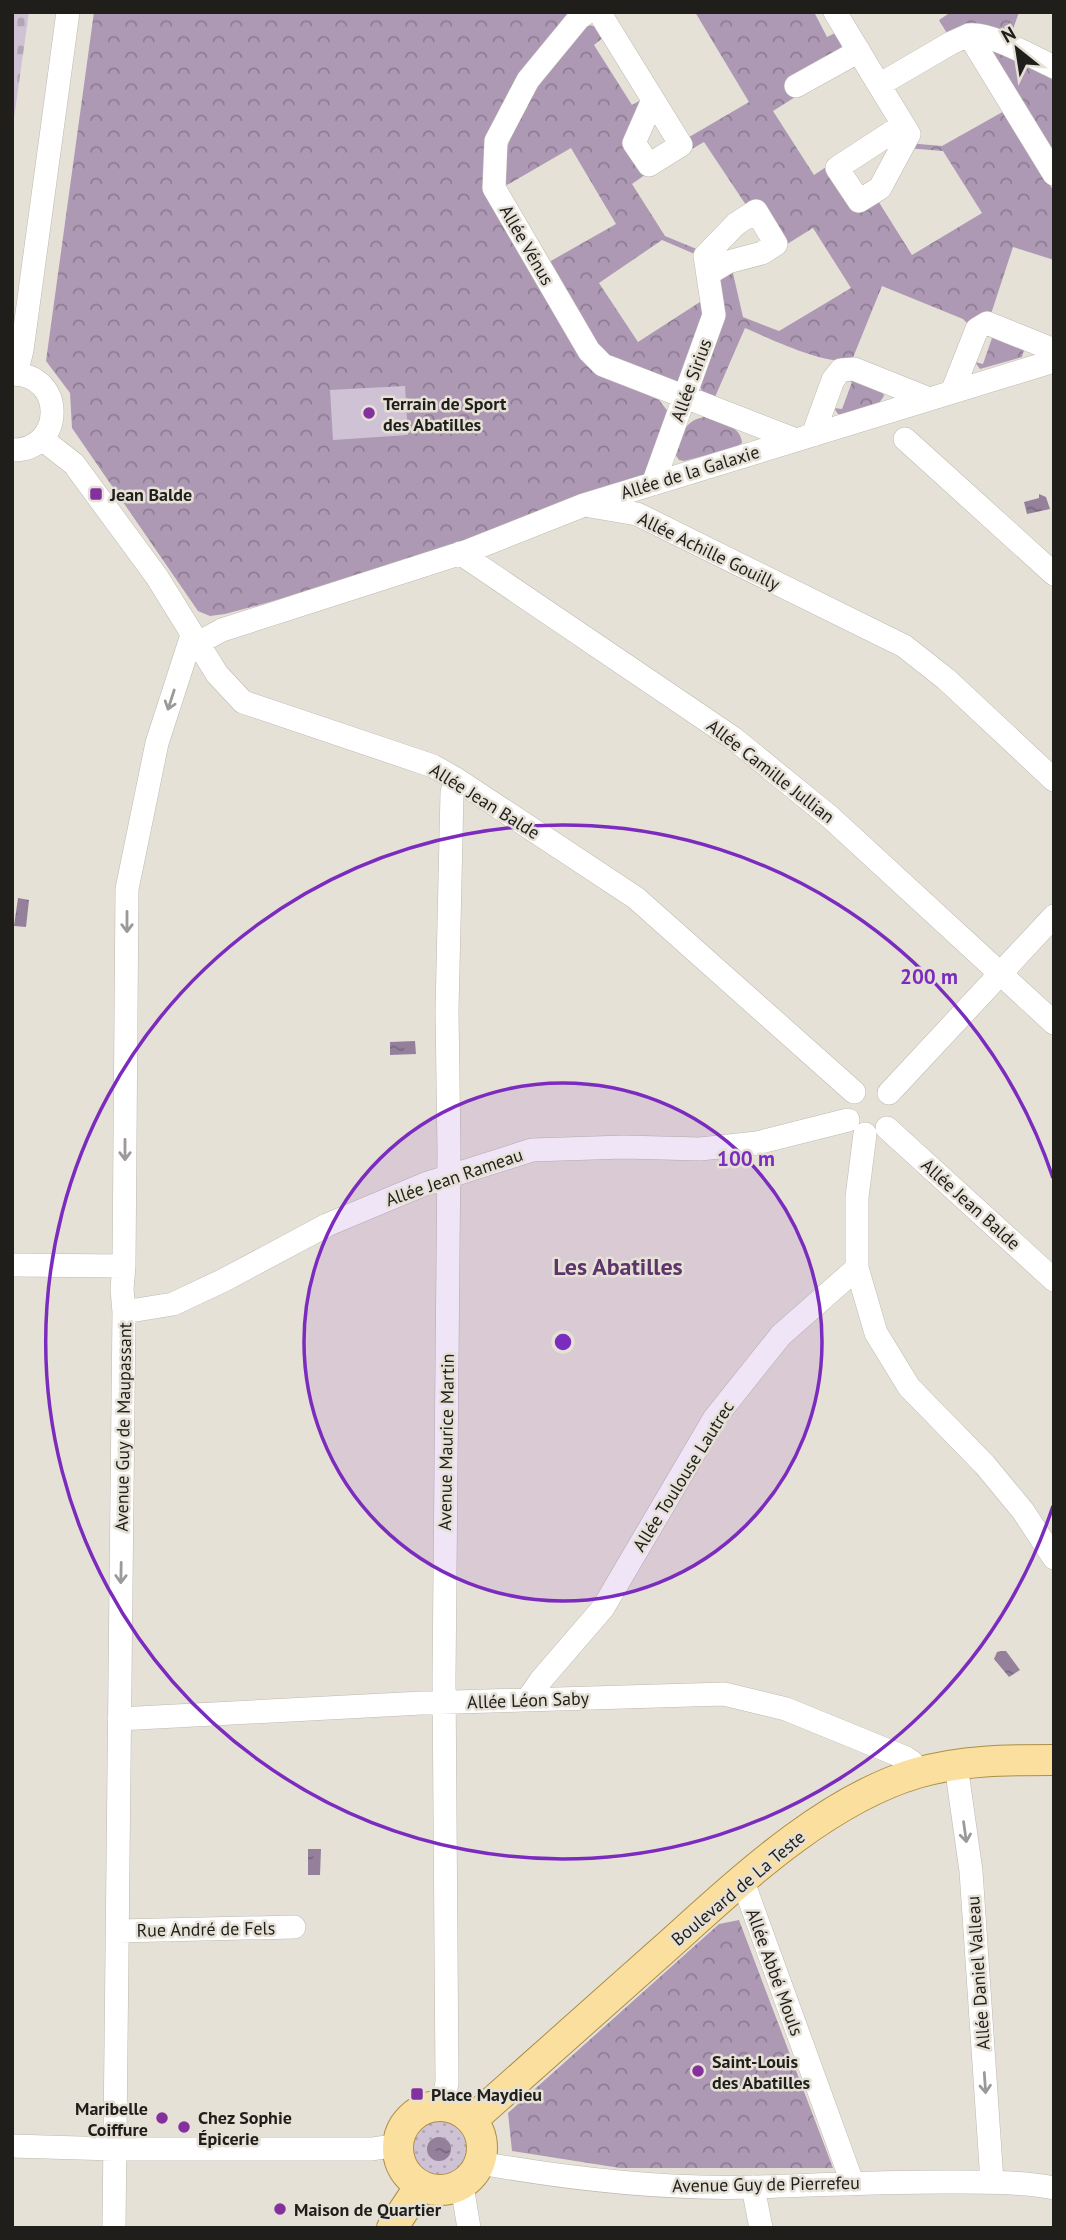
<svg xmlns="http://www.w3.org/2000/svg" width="1066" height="2240" font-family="'PT Sans',sans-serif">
<defs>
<pattern id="grass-dots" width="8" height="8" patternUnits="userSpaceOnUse" patternTransform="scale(1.75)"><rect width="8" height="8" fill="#cfc2d4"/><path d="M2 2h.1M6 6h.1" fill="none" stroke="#b1a6b5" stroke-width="1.8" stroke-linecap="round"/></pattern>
<pattern id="forest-crowns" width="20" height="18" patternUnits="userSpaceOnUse" patternTransform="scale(1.75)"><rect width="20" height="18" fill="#ae99b5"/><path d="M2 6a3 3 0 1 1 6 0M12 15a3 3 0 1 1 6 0" fill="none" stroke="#8d7c92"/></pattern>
<pattern id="cemetery-stones" width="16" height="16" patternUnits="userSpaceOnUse" patternTransform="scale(1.75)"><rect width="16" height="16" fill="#cfc2d4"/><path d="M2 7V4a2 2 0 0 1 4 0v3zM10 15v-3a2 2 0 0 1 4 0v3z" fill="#b1a6b5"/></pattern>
<pattern id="water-ripples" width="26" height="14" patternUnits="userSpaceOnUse" patternTransform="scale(1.75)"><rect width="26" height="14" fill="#94809b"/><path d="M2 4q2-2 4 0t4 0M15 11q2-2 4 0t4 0" fill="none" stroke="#78687e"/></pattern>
</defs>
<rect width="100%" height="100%" fill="#e6e1d7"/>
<path fill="url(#grass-dots)" d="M433 2120C452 2119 471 2131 468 2153 466 2160 463 2166 457 2171 424 2199 384 2138 433 2120Z"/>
<path fill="url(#forest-crowns)" d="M94 12H570L484 181 596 372 659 400 669 413 645 474 474 537 296 595 225 614 210 616 198 611 72 428 70 393 46 361Z
M695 12H814L827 37 837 32 842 45 841 49 800 94 773 111 814 175 829 165 875 196 912 255 982 213 943 151 906 148 908 143 942 146 1006 110 1054 192V260L1013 247 991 314 969 325 963 319 882 286 852 360C826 366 771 339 745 328L715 397 703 393 700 387 718 282 732 269 743 317 779 331 851 288 813 228 784 246 748 208 704 142 690 150 684 140 749 102Z
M951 12H1019L1010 38 948 35 939 20Z
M588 25 597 27 604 37 594 45 632 105 641 100 627 143 649 172 632 184 665 236 699 250 697 255 662 240 599 283 638 342 703 300 705 310 685 378 677 384 608 357 598 347 549 262 616 224 571 148 507 185 505 182C505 171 504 159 507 149 520 100 557 63 588 25Z
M992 48 1048 74 1054 83V160L989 50Z
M990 332 1024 350 1022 357 980 369 975 362 983 364 992 338 986 335Z
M850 377 882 390 884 396 879 403 844 415 838 414 834 408 842 409 852 382 844 380Z
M705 417C719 422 741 425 742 443L734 448 684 461 679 460 675 454C679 436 686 419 705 417Z
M739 1920 833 2168H620L512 2151 508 2113 719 1924Z"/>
<path fill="url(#cemetery-stones)" d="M12 12H29L12 132Z"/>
<path fill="#cfc2d4" d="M405 386 408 435 333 440 330 390Z"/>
<path fill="url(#water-ripples)" d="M1039 494 1046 497 1050 509 1027 514 1024 502 1039 498Z
M18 898 29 900 26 927 14 926Z
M415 1041 416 1054 390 1055V1042Z
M1001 1651H1006L1020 1670 1009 1677 994 1659 997 1652Z
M308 1849H321L320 1875H308Z
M427 2149a12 12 0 1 1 24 0a12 12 0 1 1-24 0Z"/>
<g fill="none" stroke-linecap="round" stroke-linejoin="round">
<g stroke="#beb9b0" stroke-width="24">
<path id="minor" d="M588 12 579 18 528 80 496 141 494 188 589 351 603 365 796 440
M599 12 681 145 649 165 634 143 652 102
M835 12 879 85 951 43 969 35 1054 174
M969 35C990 32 1034 58 1054 67
M879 85 909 134 880 188 859 201 837 168 903 125
M796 86 859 51
M12 374C66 374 65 451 12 450
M16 374 22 350 68 12
M952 392 977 329 987 323 1054 350
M813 435 833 380 841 370 854 369 929 399
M42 439 74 464 157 577 217 674 243 702 433 766 456 779 636 898 854 1092
M905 439 1054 574
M653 484 714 315 705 256 736 224 756 211 776 244 762 253 728 262 708 274
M590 506 637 514 904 646 946 679 1054 780
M460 553 733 738 829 816 1054 1023
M198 643 222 630 468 551 584 505 1054 361
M889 1093 1054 916
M887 1128 1054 1280
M865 1134 857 1197V1268L876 1333 909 1387 985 1465 1023 1511 1054 1558
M12 1265 124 1266
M124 1312 173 1304 224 1280 327 1225 425 1184 532 1150 624 1147 700 1149 757 1143 848 1120
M527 1700 541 1680 603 1608 714 1419 781 1335 857 1268
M119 1719 422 1703 724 1694 786 1709 906 1758 912 1762 916 1774
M956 1765 971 1871 992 2182
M742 1879 852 2182
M119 1931 294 1927
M443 2106 447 2082 444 1679 449 1151 447 1011 452 793 456 779
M12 2146 114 2149H372L398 2145
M480 2163C571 2179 663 2190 756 2187 818 2185 880 2182 942 2182 979 2182 1017 2181 1054 2188
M462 2186 469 2228
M753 2187 761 2228
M114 2228 124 1312 122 1289 124 1266 127 889 157 743 192 635"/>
</g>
<g stroke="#ac8e47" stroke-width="32">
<path id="major" d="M398 2148a42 42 0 1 1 84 0a42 42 0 1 1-84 0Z
M472 2120C535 2064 599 2007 662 1951 735 1886 822 1801 917 1773 962 1760 1007 1760 1054 1760
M392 2228 420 2186"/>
</g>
<use href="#minor" stroke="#fff" stroke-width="23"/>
<use href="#major" stroke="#fadf9f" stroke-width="30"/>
</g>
<defs><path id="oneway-shaft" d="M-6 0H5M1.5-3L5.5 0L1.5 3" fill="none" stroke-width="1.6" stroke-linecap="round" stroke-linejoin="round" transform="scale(1.75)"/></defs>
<g stroke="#9b9a98">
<use href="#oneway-shaft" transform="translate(171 700) rotate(108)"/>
<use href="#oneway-shaft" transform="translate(127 922) rotate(90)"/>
<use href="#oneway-shaft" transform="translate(125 1150) rotate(90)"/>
<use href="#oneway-shaft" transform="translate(121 1573) rotate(91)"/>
<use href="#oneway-shaft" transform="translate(965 1832) rotate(82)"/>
<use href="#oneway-shaft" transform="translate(985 2083) rotate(86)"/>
</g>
<circle cx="563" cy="1342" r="259" fill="#7b2cbf" fill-opacity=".12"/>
<g fill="none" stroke="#7b2cbf" stroke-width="3.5">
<circle cx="563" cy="1342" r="259"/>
<path d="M1053 1506A517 517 0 1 1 1053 1178"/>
</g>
<g fill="#85309f" stroke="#e6e1d7" stroke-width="2.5">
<circle cx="369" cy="413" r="7"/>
<rect x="89" y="487" width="14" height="14" rx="3.5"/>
<circle cx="698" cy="2071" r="7"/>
<rect x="410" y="2087" width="14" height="14" rx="3.5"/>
<circle cx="162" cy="2118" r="7"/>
<circle cx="184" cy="2127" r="7"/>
<circle cx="280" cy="2209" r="7"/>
</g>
<g text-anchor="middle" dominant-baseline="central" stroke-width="5" stroke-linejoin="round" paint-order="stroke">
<g font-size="18" fill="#201e1a" stroke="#e6e1d7">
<text transform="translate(527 245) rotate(60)">Allée Vénus</text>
<text transform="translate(691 380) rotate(-70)">Allée Sirius</text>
<text transform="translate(690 472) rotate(-17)">Allée de la Galaxie</text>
<text transform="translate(709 551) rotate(26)">Allée Achille Gouilly</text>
<text transform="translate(771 771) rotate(38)">Allée Camille Jullian</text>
<text transform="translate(485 801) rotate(32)">Allée Jean Balde</text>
<text transform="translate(454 1177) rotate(-19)">Allée Jean Rameau</text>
<text transform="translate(971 1204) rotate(42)">Allée Jean Balde</text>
<text transform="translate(123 1427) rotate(-89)">Avenue Guy de Maupassant</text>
<text transform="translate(446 1442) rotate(-89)">Avenue Maurice Martin</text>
<text transform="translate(683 1476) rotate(-58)">Allée Toulouse Lautrec</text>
<text transform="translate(528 1700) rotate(-2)">Allée Léon Saby</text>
<text transform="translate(738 1888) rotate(-40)">Boulevard de La Teste</text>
<text transform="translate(206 1929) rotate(-1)">Rue André de Fels</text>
<text transform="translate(775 1972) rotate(70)">Allée Abbé Mouls</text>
<text transform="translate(978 1973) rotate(-94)">Allée Daniel Valleau</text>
<text transform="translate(766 2184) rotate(-1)">Avenue Guy de Pierrefeu</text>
</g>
<g font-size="18" font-weight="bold" fill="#201e1a" stroke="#e6e1d7" text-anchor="start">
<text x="383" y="403">Terrain de Sport<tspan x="383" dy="21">des Abatilles</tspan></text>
<text x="110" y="494">Jean Balde</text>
<text x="712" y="2061">Saint-Louis<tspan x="712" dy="21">des Abatilles</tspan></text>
<text x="431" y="2094">Place Maydieu</text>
<text x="148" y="2108" text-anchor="end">Maribelle<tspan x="148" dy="21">Coiffure</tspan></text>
<text x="198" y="2117">Chez Sophie<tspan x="198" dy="21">Épicerie</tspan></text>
<text x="294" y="2209">Maison de Quartier</text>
</g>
<g font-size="24" font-weight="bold" fill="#5e356b" stroke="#e6e1d7">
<text x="618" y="1266">Les Abatilles</text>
</g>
</g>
<circle cx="563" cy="1342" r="10" fill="#7b2cbf" stroke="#e6e1d7" stroke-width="3.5"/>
<g font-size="21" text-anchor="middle" font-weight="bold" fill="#7b2cbf" stroke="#e6e1d7" stroke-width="5" stroke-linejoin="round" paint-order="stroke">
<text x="929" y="984">200 m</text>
<text x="746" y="1166">100 m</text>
</g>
<rect width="1066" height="2240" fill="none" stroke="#201e1a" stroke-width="28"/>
<g transform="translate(1017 49) rotate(330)" stroke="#e6e1d7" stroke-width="5" paint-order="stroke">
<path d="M0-5L12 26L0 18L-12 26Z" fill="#201e1a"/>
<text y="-10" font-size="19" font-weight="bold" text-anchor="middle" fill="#201e1a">N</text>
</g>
</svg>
